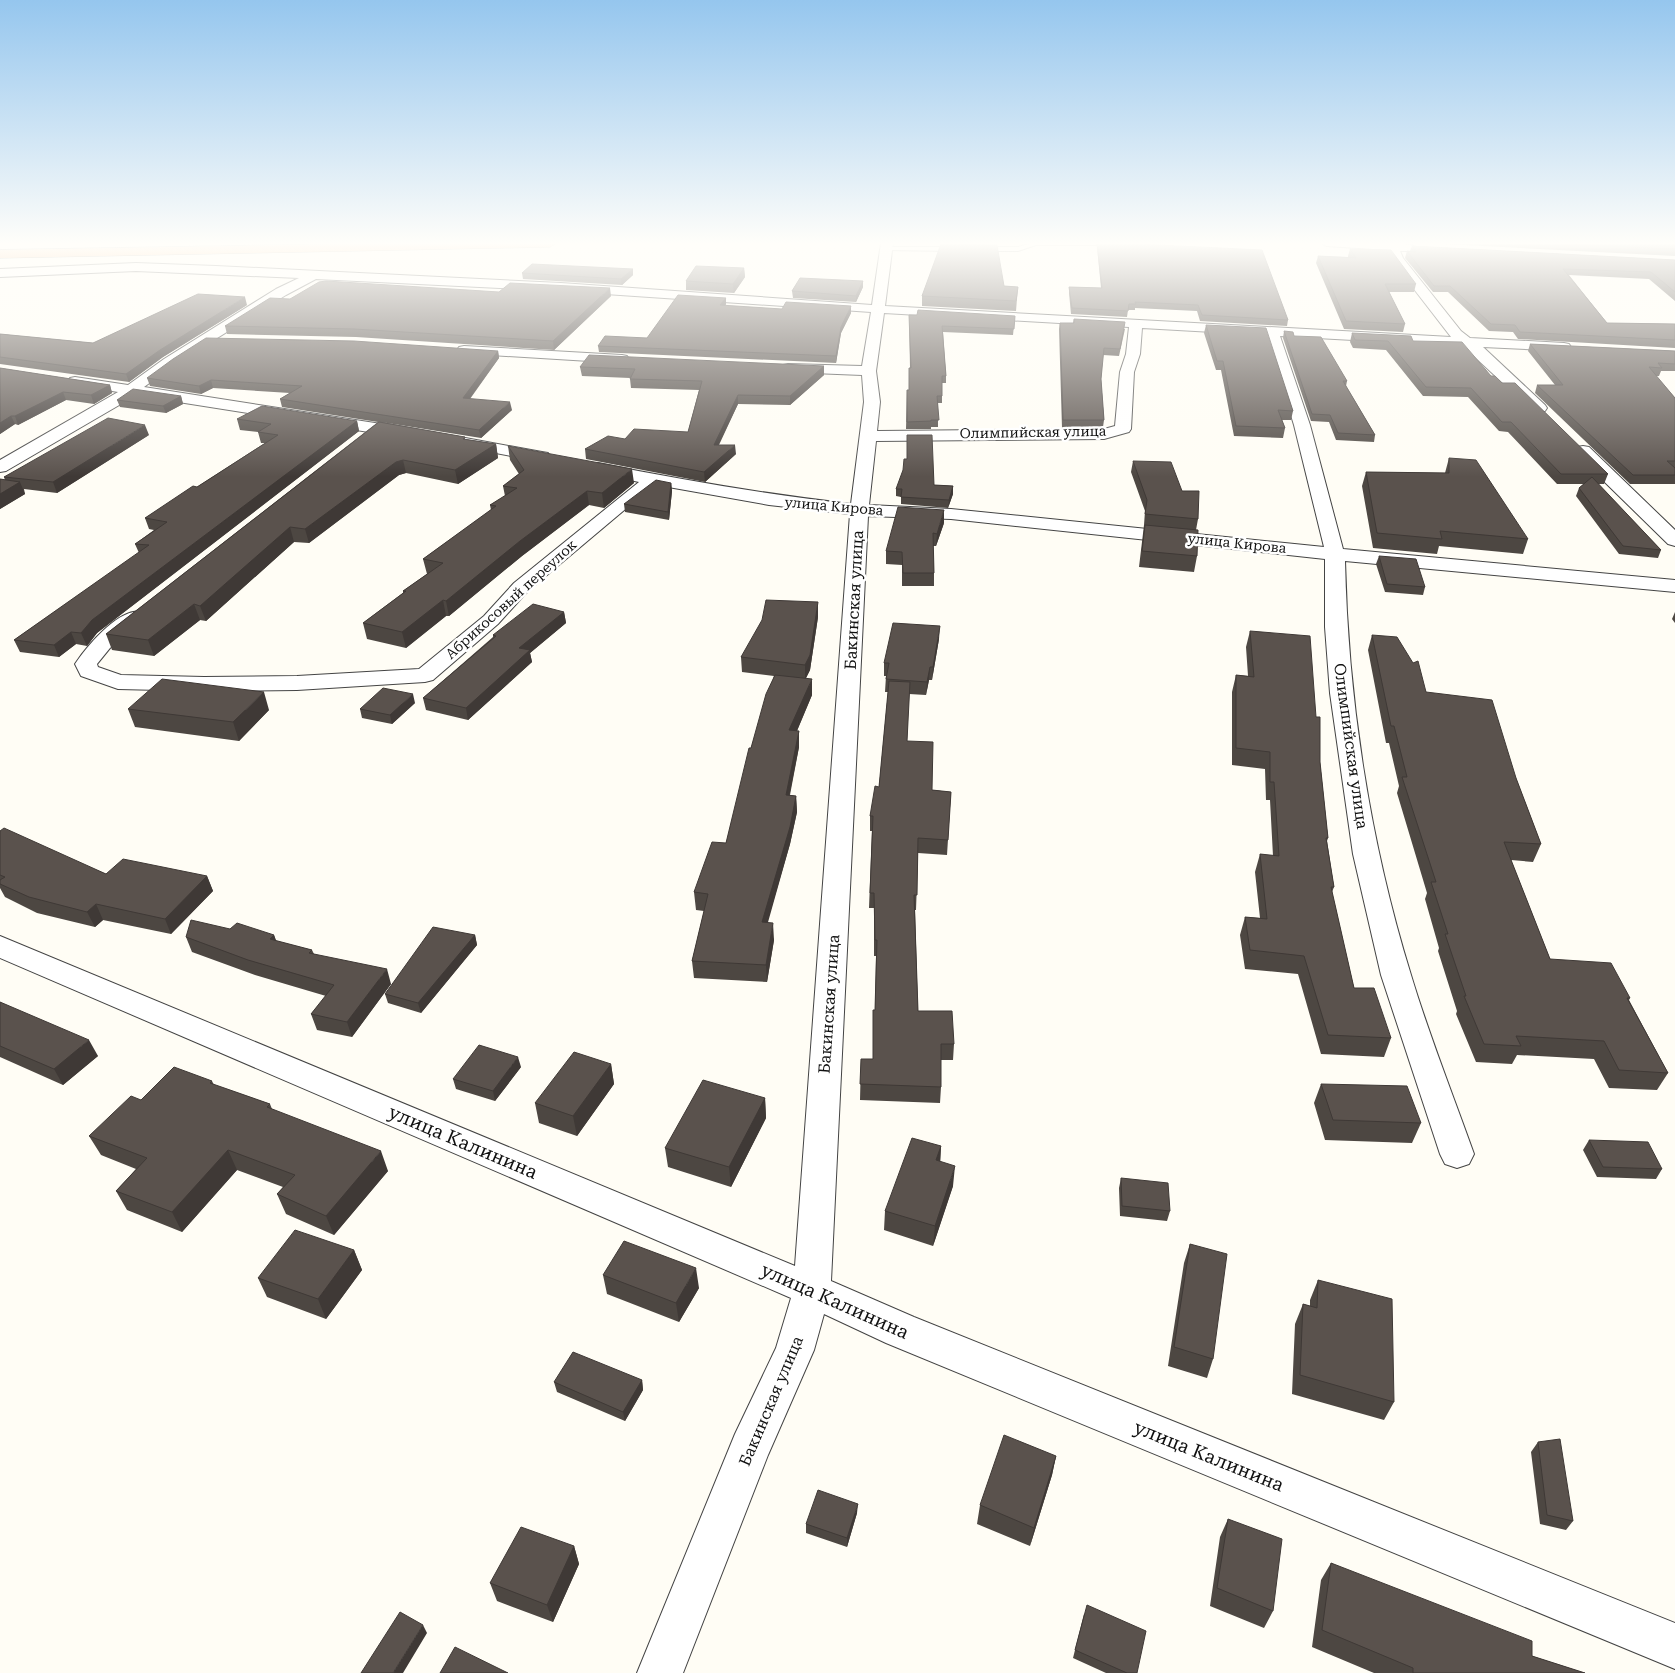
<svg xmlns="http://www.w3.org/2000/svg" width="1675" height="1673" font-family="'Roboto Serif',serif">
<rect width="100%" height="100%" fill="#fffdf5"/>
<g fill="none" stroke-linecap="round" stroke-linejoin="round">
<g stroke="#444" stroke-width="2">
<path id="lane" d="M1032 243H1102L1099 245H1036L1018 251H981L978 249 981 247H1018Z
M886 247H956L959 249 956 251 884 250Z"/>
</g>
<g stroke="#444" stroke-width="2">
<path id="street" d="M881 243H893L885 306 1451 337 1393 262 1388 250 1327 246 1321 243C1336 241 1409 240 1417 248L1411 251H1400L1403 258 1461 331 1470 338 1564 343 1569 344 1571 347 1569 350 1564 351 1483 347 1545 405 1547 408 1545 411H1533L1463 346 1280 336 1310 425 1343 549 1675 580V592L1345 561C1348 699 1370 843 1411 975 1429 1035 1453 1095 1474 1154L1469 1164 1457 1168 1445 1164 1440 1154 1381 975 1353 854 1330 693 1325 627V559L951 519 868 516 831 1281 914 1317 1675 1623V1669L886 1343 824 1314 814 1350 768 1455 683 1673H637L735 1434 776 1348 791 1298 0 958V936L795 1266 850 514 769 505 657 485 635 501 528 591 498 624 433 680 425 682 297 690 204 691 118 689 81 676 75 664C87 646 120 606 143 612L146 616 110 648 97 664 98 667 121 675 204 677 297 676 419 669 484 616 514 583 639 482 592 472 589 468 592 464 598 463C682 480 765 494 851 504L864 402 862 375 788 372 783 371 781 368 783 365 788 364 862 366 871 312 561 291 316 279 286 295 174 365 144 387 407 428 413 430 415 433 413 436 407 438 134 395 121 404 6 471 0 472V460L118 392 70 384 68 381 70 378 75 377 128 385 164 359 276 289 299 278 136 271 0 277V269L136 263 216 266 561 283 872 305ZM884 313 1129 327 1126 354 1120 372 1115 426 1104 429 877 431 880 402 876 371ZM1142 328 1266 335 1294 425 1324 547 951 509 869 505 876 441 1104 439 1129 432 1131 429 1134 372 1140 354Z
M464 346 622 355 627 356 629 359 627 362 622 363 459 353 457 350 459 347Z
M460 437 542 452 548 453 550 457 548 461 542 462 454 445 452 442 454 439Z
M1583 446 1589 447 1675 530V546L1668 544 1577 455 1575 451 1577 447Z"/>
</g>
<g stroke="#222" stroke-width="1">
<path id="highway" d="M388 243H556L550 247 0 258V250Z"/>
</g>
<use href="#lane" fill="#fff" fill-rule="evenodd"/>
<use href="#street" fill="#fff" fill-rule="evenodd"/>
<use href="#highway" fill="#f5a25d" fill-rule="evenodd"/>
</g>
<path fill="#4d4742" d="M1097 243 1288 320 1287 326 1200 321 1197 311 1135 308V310H1128L1127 317 1071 314 1069 293V287L1101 288 1097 247Z
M1425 243H1675V256Z
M1412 246 1675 260V301L1649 279 1569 275 1607 323 1675 324V348L1518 339 1513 332 1489 331 1448 292H1433L1405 258 1407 251H1410Z
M1350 249 1416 284 1414 292H1389L1405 324 1403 332 1344 329 1316 263 1318 256 1348 257V256Z
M744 268 745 277 734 293 686 290V281Z
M633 269V275L622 285 523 279 522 273Z
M863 281V287L856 302 793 298 792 291Z
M1004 286 1018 287 1016 311 922 306V296Z
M499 292 611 296 554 350 356 337 227 334 225 326 290 299Z
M726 298V304L725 306 851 313 841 333 836 363 599 352 598 346 647 338Z
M247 305 163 357 129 382 0 364V334L93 343Z
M909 315 1015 316 1013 335 943 332 946 376V383H942V403H938V427H931V429H906L907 390H909L910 368Z
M1074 319 1125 329 1119 356 1103 355 1101 379 1104 420 1103 427 1062 428 1059 329 1060 323H1073Z
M1206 325 1293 411 1291 420H1282L1285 428 1283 438 1234 436 1221 370H1216L1204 333Z
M1284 331 1294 336 1347 381 1346 386 1375 435 1374 442 1336 440 1329 422 1311 421 1283 338Z
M1352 333 1413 341 1491 376 1502 383 1608 474 1604 484H1598L1661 550 1658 558 1619 554 1576 496 1579 488 1584 484H1557L1508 432 1499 431 1468 397 1423 396 1386 350 1353 348 1350 342Z
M1530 344 1675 351V371H1661L1659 376H1656L1675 398V484H1630L1535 393 1537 385H1555L1528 351Z
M498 351 499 358 470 399 512 410 481 438 381 422 465 437V439L496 444 498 458 458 484 406 473 399 475 309 543 294 542 206 621 200 620 154 656 112 650 106 634 378 422 282 407 280 399 290 393 213 388 201 394 150 386 147 378Z
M824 366V375L790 405 738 404 719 445 736 454 705 482 586 459 585 449 625 439 688 432 699 390 631 388 630 379V378L582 376 580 367Z
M0 368 110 385 112 393 94 404 66 400 18 425 15 424 0 434Z
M181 396 183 404 166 413 120 407 117 400Z
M237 419 357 421 359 431 97 633 87 646 76 644 59 657 20 652 14 640 139 553 135 544 154 530 149 529 145 518 197 487 265 443H261L258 432 240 430Z
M149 435 57 493 24 489 25 494 0 509V479L5 480 4 477Z
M508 446 634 483 604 508 589 505 522 556 449 616H446L406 648 367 639 363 623 403 593V591L427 574 423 559 491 510 490 505 505 496 503 486 519 474 510 460Z
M1449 458 1528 539 1523 554 1439 546 1437 554 1373 548 1362 486 1366 472 1445 473Z
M1133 461 1182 491 1198 519 1196 530 1197 556 1194 572 1139 567 1144 525 1145 511 1131 472Z
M671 483 672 491 669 520 625 512 624 504Z
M934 485 953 486V494L948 508 901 504V497L896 496V489Z
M944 523 936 546H933L934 573V586H902V565L886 564V551Z
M1379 556 1425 587 1423 595 1385 592 1376 564Z
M564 612 566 623 530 653 532 662 468 720 426 710 423 698 493 637V635Z
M1675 612V623L1672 619Z
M818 617 810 670 806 678 812 695 797 731H799V747L790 795 796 796 797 812 790 844 767 923 774 940 767 982 694 978 692 961 704 911 696 910 694 892 726 843 751 748 774 676 742 672 741 657Z
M1250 631 1320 762 1328 838 1327 841 1334 887 1332 892 1354 988 1391 1038 1384 1057 1321 1054 1298 974 1245 969 1240 935 1245 917 1260 918 1255 872 1260 854 1273 856 1270 800H1266L1265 769 1232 765V692L1236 675 1248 676 1246 647Z
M1372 635 1426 692 1516 778 1541 844 1533 862 1511 860 1550 959 1630 998 1629 1000 1668 1073 1657 1090 1609 1088 1594 1059 1517 1055 1512 1064 1476 1062 1456 1014 1457 1011 1438 951 1439 948 1425 899 1427 893 1397 793 1399 786 1389 743H1386L1368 650Z
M939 639 932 680H929L926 695 909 694 907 741 932 790 951 792 947 855 918 853 916 910H915L918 1011 954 1044 953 1060H941V1087L940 1103 860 1100 861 1059H873V1010H875L876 956H874V908H869L872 831H870V816L879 787 888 692H885L886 676H884V663Z
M415 703 392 724 362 718 360 709Z
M128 709 269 710 239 741 135 727Z
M0 831 106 874 207 876 213 891 171 934 103 920 95 927 37 913 5 897 0 888Z
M230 929 274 935 276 941 312 950 314 954 391 984 352 1037 317 1030 311 1014 326 996 255 975 192 952 186 937Z
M475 935 477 945 421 1013 388 1003 385 994Z
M0 1002 98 1056 63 1085 0 1057Z
M611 1064 614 1084 577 1136 539 1123 535 1103Z
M521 1067 495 1101 456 1089 453 1079Z
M212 1081 214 1085 270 1104 272 1109 388 1171 334 1235 286 1214 277 1194 283 1187 237 1170 182 1232 127 1210 116 1191 136 1169 101 1155 89 1136 141 1100Z
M1321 1084 1421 1123 1412 1143 1325 1140 1314 1103Z
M765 1098 766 1118 731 1187 668 1167 665 1148Z
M1589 1140 1662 1169 1656 1179 1597 1177 1583 1150Z
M941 1146 940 1162 953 1186 933 1246 884 1230 885 1211Z
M1121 1178 1170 1211 1167 1221 1120 1216 1119 1188Z
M1190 1244 1213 1359 1207 1378 1168 1366 1184 1263Z
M354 1250 362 1270 326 1319 267 1297 258 1278Z
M603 1275 699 1288 679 1322 607 1294Z
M1318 1280 1394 1402 1384 1420 1292 1394 1295 1324 1303 1304 1310 1306V1300Z
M642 1380 643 1390 625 1421 557 1392 554 1382Z
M1538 1442 1573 1521 1566 1530 1540 1524 1531 1452Z
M1056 1456 1052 1475 1030 1546 977 1524 980 1505Z
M857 1513 847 1547 806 1533V1524Z
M1228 1519 1273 1611 1264 1628 1210 1606 1220 1537Z
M574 1546 579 1564 553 1622 497 1601 490 1583Z
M1331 1563 1532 1656 1585 1673H1374L1312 1647 1321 1580Z
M1084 1614 1137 1673H1106L1073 1658Z"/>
<path fill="#3f3936" d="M744 268 745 277 734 293 733 284Z
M633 269V275L622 285 621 279Z
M863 281V287L856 302V296Z
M610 288 611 296 554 350 553 341Z
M245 297 247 305 163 357 129 382 126 374 160 350Z
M726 298V304L721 312 720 305Z
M851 306V313L841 333 836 363V356L841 327Z
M498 351 499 358 464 406 463 398Z
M824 366V375L790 405V396Z
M211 380 213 388 201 394 199 386Z
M110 385 112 393 94 404 91 395Z
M63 392 66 400 18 425 15 416Z
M738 395V404L714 454V445Z
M181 396 183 404 166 413 163 406Z
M510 402 512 410 481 438 479 430Z
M11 416 15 424 0 434V423Z
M357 421 359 431 97 633 87 646 81 633 92 620Z
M145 425 149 435 57 493 53 482Z
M496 444 498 458 458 484 455 470Z
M735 445 736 454 705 482 704 472Z
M403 460 406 473 399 475 309 543 305 529 396 462Z
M632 469 634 483 604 508 602 493Z
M20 482 25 494 0 509V494Z
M671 483 672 491 669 520 668 512Z
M953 486V494L948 508 949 500Z
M587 491 589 505 522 556 449 616 446 601 520 541Z
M944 510V523L936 546 937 534Z
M290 527 294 542 206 621 200 606Z
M443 600 446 616 406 648 402 632Z
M818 602V617L810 670 805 680V665Z
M194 604 200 620 154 656 148 640Z
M564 612 566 623 530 653 532 662 468 720 466 708 519 648Z
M940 626 939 639 932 680 933 667Z
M71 632 76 644 59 657 54 645Z
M930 667 929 680 926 695 927 682Z
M812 679V695L790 747 789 730Z
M264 692 269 710 239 741 233 722Z
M413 694 415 703 392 724 390 715Z
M799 731V747L786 812V795Z
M796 796 797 812 790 844 763 940 762 922Z
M207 876 213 891 171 934 165 919Z
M96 904 103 920 95 927 87 912Z
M773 923 774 940 767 982 766 965Z
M274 935 280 951 270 939Z
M475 935 477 945 421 1013 418 1003Z
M387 969 391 984 352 1037 347 1022Z
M89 1040 98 1056 63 1085 54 1069Z
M518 1057 521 1067 495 1101 493 1091Z
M611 1064 614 1084 577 1136 573 1116Z
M765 1098 766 1118 731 1187 729 1167Z
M941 1146 940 1166 936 1160Z
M228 1150 237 1170 182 1232 172 1212Z
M381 1151 388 1171 334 1235 326 1216Z
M955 1166 953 1186 933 1246 935 1226Z
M354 1250 362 1270 326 1319 318 1299Z
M696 1268 699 1288 679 1322 676 1303Z
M642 1380 643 1390 625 1421 623 1412Z
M1056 1456 1052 1475 1030 1546 1034 1528Z
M858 1504 857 1513 847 1547V1538Z
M574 1546 579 1564 553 1622 547 1605Z
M423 1625 427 1633 403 1673H393Z"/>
<path fill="#5a524d" stroke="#3f3936" d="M1097 243H1117L1262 250 1288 320 1202 315 1198 305 1135 302 1136 304H1129L1128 311 1072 308 1069 287 1102 288Z
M1546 243H1675V249Z
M941 244 997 245 1004 286 1018 287 1016 301 922 296Z
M1412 246 1675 260V292L1651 272 1563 269 1607 323 1675 324V340L1520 332 1515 325 1491 324 1450 286H1434L1407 251 1416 252Z
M1350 249 1391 250 1416 284H1385L1405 324 1346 321 1318 256 1356 258Z
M532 264 633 269 621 279 522 273Z
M696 266 744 268 733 284 686 281Z
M800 278 863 281 856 296 792 291Z
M326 281 499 292 510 283 610 288 553 341 354 329 225 326 270 298 290 299 319 282Z
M198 294 245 297 160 350 126 374 0 357V334L93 343Z
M678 295 726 298 720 305 782 309 786 302 851 306 841 327 836 356 598 346 605 336 647 338Z
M918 310 1015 316 1014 329 942 326 946 376H942V396H937L939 420H931V421L907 422V390H909V368H911L909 315H917Z
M1074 319 1125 322 1120 349 1104 348 1101 379 1104 420H1063L1060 323H1074Z
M1206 325 1266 328 1293 411 1278 410 1285 428 1236 426 1223 361H1217Z
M1284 331 1293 332 1294 336 1321 337 1347 381H1343L1375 435 1338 433 1330 415 1312 414Z
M1352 333 1411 336 1413 341 1462 342 1491 376H1495L1502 383H1515L1608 474H1561L1511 422H1502L1471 388 1426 387 1388 341 1355 340Z
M206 338 354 341 498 351 463 398 510 402 479 430 280 399 302 386 211 380 199 386 147 378 173 359Z
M1530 344 1675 351V364L1658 363 1662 368 1649 367 1675 398V461H1667L1675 468V475H1633L1537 385H1563Z
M589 355 824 366 790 396 738 395 714 445H735L704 472 585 449 608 436 625 439 634 429 688 432 702 381 630 379 635 369 580 367Z
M0 368 110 385 91 395 63 392 15 416H11L0 423Z
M133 389 181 396 163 406 117 400Z
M262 406 357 421 92 620 81 633 71 632 54 645 14 640 149 545 135 544 167 522 145 518 193 486 197 487 278 435 258 432 271 424 237 419Z
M108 418 145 425 53 482 4 477Z
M379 422 465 437 463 439 496 444 455 470 403 460 396 462 305 529 290 527 200 606 194 604 148 640 106 634Z
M907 435H932L934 485 953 486 949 500 901 497 902 489H896L903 470 904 459H907Z
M508 446 632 469 602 493 587 491 520 541 446 601 443 600 402 632 363 623 406 591H403L443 563 423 559 496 506 490 505 517 488 503 486 524 470Z
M1449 458 1476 460 1528 539 1440 531 1442 539 1377 533 1366 472 1449 473Z
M1133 461 1171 462 1182 491H1199L1198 519 1145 514 1147 500Z
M1592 477 1661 550 1623 546 1579 488Z
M0 479 20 482 0 494Z
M656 480 671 483 668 512 624 504Z
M898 507 944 510 937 534 933 533 934 573H903L902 552 886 551Z
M1145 525 1198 530 1197 556 1142 551Z
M1379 556 1416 559 1425 587 1387 584Z
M766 600 818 602 810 655 805 665 741 657 762 620Z
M533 604 564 612 519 648 530 650 466 708 423 698 496 636 493 635Z
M893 623 940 626 933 667H930L927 682 886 679 889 663H884Z
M1250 631 1310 636 1316 717H1320V762L1328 838H1326L1334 887H1331L1354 988H1374L1391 1038 1328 1035 1304 956 1250 950 1245 917 1267 919 1260 854 1279 856 1274 782H1270V752L1236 748V675L1254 677Z
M1372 635 1397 637 1413 663 1418 661 1426 692 1492 700 1516 778 1541 844 1504 842 1550 959 1611 963 1630 998H1627L1668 1073 1619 1070 1604 1041 1516 1036 1521 1046 1484 1044 1464 996H1466L1445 934H1448L1431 882H1436L1402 777H1407L1394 726H1391Z
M775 675 812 679 789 730 799 731 786 795 796 796 790 827 762 922 773 923 766 965 692 961 708 894 694 892 712 842 726 843 749 748H751L766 694Z
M162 679 264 692 233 722 128 709Z
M889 681 910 682 907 741 933 742 932 790 951 792 948 840 918 838 917 895H914L918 1011H952L954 1044H941V1087L860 1084 861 1059H873V1010H875L877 940H875L874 893H870L873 816H870L875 786 879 787Z
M383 688 413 694 390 715 360 709Z
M4 828 106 874 123 859 207 876 165 919 96 904 87 912 29 897 0 884V880L5 877 0 875V831Z
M191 920 230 929 237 923 274 935 270 939 312 950 309 953 387 969 347 1022 311 1014 334 985 248 960 186 937Z
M433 927 475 935 418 1003 385 994Z
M0 1002 89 1040 54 1069 0 1046Z
M479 1045 518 1057 493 1091 453 1079Z
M574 1052 611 1064 573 1116 535 1103Z
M174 1067 212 1081 210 1083 270 1104 267 1107 381 1151 326 1216 277 1194 295 1175 228 1150 172 1212 116 1191 147 1158 89 1136 131 1096 141 1100Z
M703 1080 765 1098 729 1167 665 1148Z
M1321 1084 1407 1086 1421 1123 1333 1120Z
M912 1138 941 1146 936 1160 955 1166 935 1226 885 1211Z
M1589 1140 1648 1142 1662 1169 1603 1167Z
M1121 1178 1168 1183 1170 1211 1122 1206Z
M295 1230 354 1250 318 1299 258 1278Z
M624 1241 696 1268 676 1303 603 1275Z
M1190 1244 1227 1254 1213 1359 1174 1347Z
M1318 1280 1392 1299 1394 1402 1300 1375 1303 1304 1317 1308Z
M573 1352 642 1380 623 1412 554 1382Z
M1004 1435 1056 1456 1034 1528 980 1505Z
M1560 1439 1573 1521 1547 1515 1538 1442Z
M818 1490 858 1504 847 1538 806 1524Z
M1228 1519 1282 1539 1273 1611 1217 1588Z
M521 1527 574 1546 547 1605 490 1583Z
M1331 1563 1532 1641V1656L1585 1673H1413V1668L1322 1630Z
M1087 1605 1146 1631 1137 1673H1127L1075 1650Z
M400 1612 423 1625 393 1673H361Z
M455 1647 508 1673H440Z"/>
<linearGradient id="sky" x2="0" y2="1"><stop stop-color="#95c6ee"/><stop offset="0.51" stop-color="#fffefa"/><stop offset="1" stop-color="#fffefa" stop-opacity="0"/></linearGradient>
<rect width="1675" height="477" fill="url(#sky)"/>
<g text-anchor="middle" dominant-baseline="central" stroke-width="5" stroke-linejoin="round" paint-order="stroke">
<g font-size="14" fill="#111" stroke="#fff">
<text transform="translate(1033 432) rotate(-1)">Олимпийская улица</text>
<text transform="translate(834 506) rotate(5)">улица Кирова</text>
<text transform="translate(1237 543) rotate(6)">улица Кирова</text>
<text transform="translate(511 599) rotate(-42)">Абрикосовый переулок</text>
</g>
<g font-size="16" fill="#111" stroke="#fff">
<text transform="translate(854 600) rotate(-87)">Бакинская улица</text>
<text transform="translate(1351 746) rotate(82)">Олимпийская улица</text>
<text transform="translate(829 1004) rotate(-86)">Бакинская улица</text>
<text transform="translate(771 1401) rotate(-67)">Бакинская улица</text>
</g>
<g font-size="19" fill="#111" stroke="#fff">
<text transform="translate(463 1142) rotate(23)">улица Калинина</text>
<text transform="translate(835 1301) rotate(24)">улица Калинина</text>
<text transform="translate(1209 1456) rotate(22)">улица Калинина</text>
</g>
</g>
</svg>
